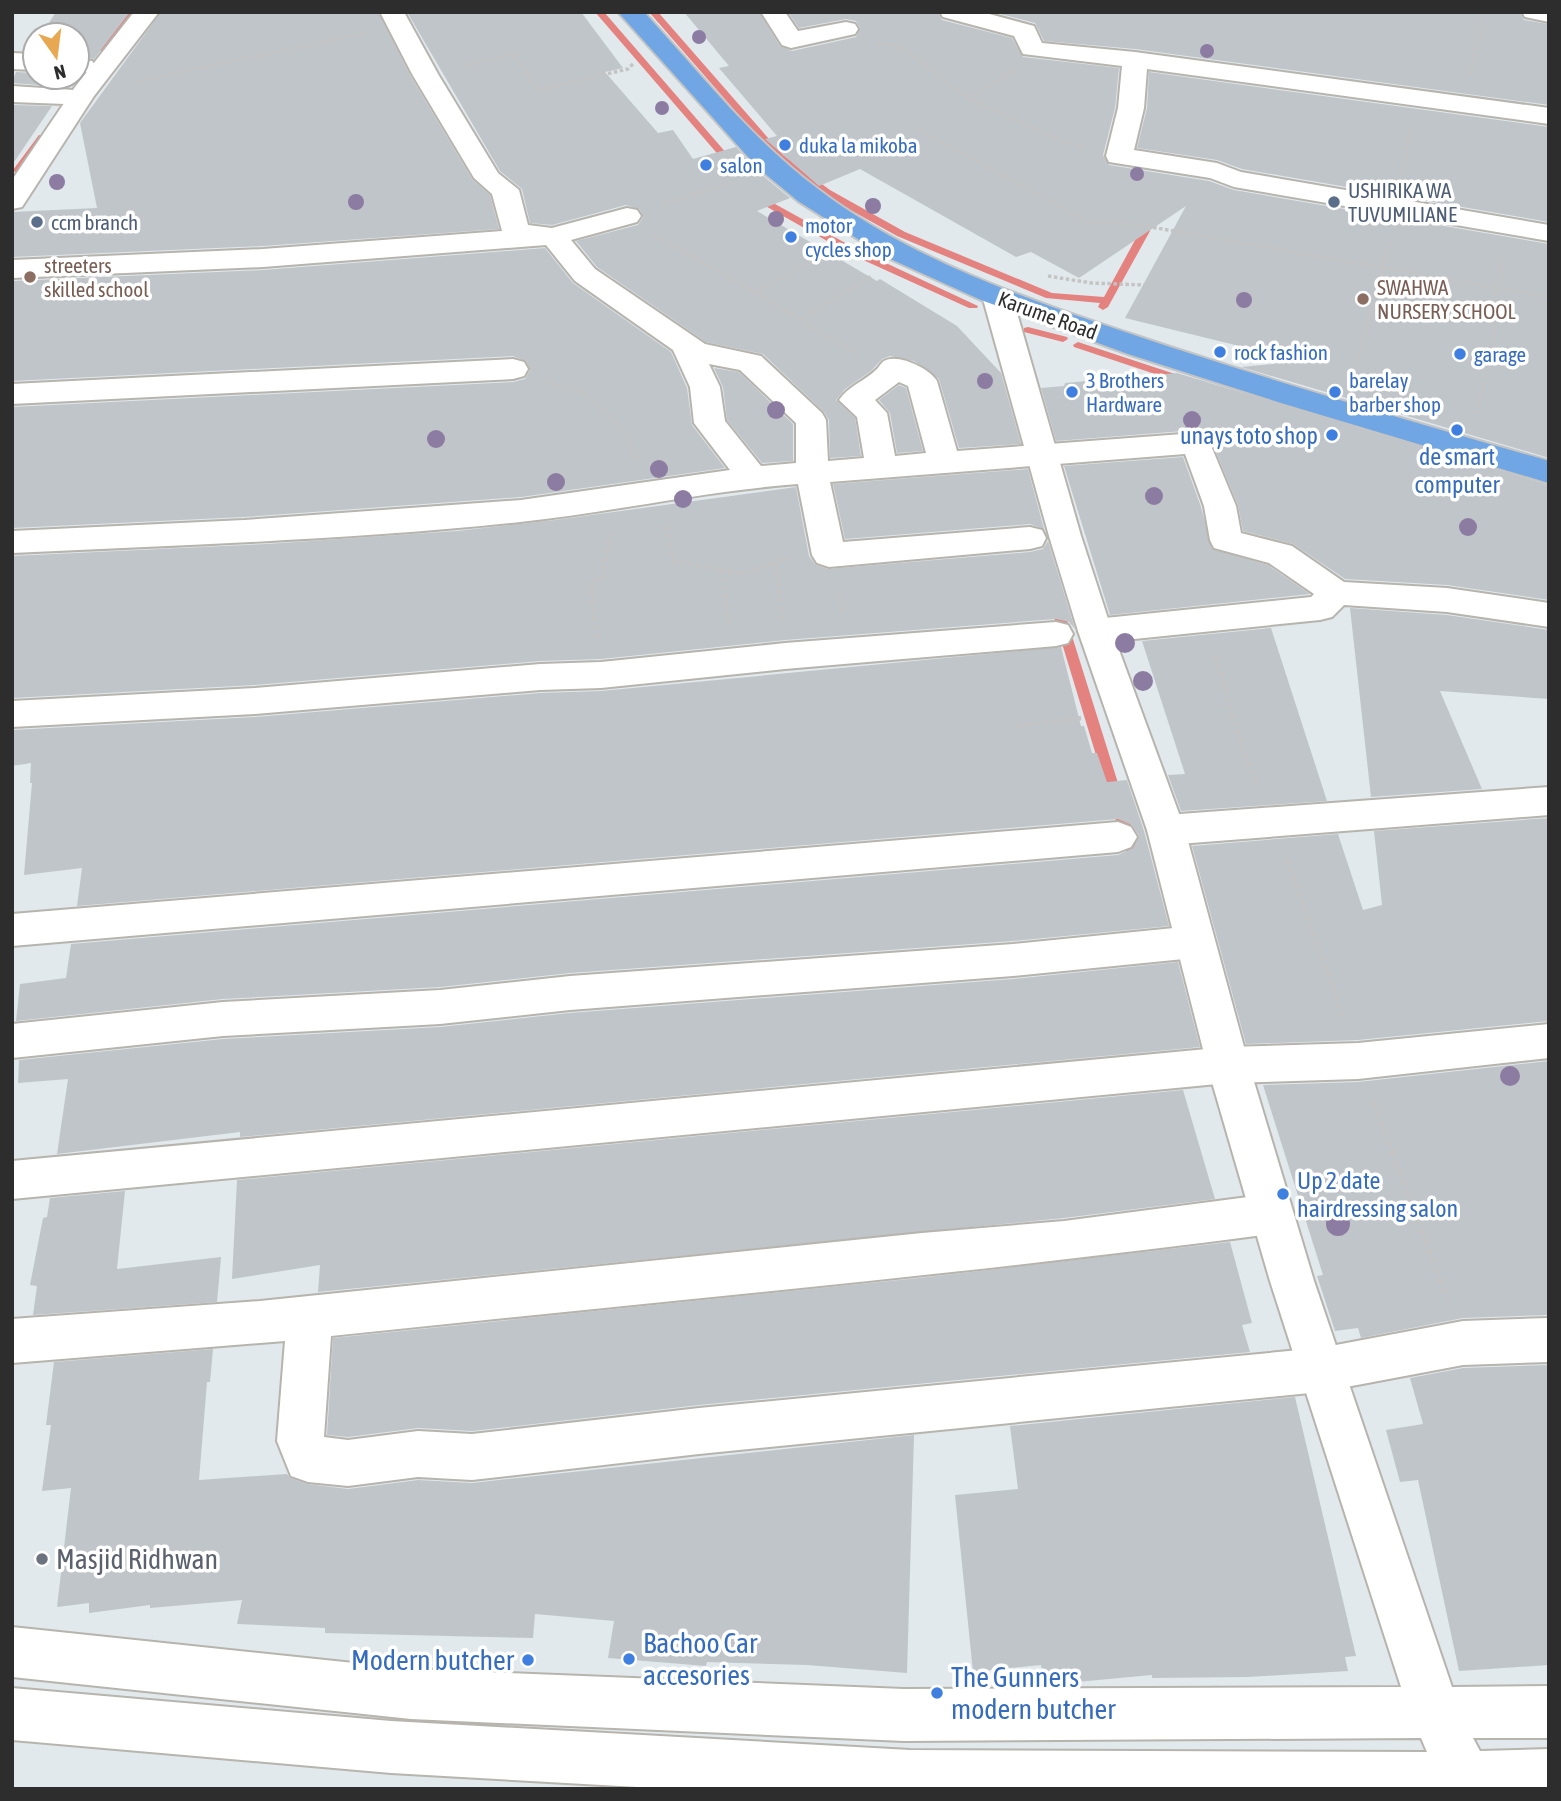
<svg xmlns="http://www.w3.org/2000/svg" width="1561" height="1801" font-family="'Asap Condensed',sans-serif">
<rect width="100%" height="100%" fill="#e1e9ed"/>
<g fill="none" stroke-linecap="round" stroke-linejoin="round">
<path fill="#e3827f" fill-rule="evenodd" d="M127 12H136L108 52H102L100 50Z
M595 12H604L734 162V166H728Z
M649 12H658L783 155 830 190 905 232 1052 293 1104 297 1140 231 1143 217 1152 219 1150 231 1108 307 1103 310 1098 307 1100 303 1046 298 897 236 822 194 777 159Z
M39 135 47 137 21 172H15L13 170Z
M757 194 858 250 978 306 977 308H969L850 254 753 199V195Z
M1028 327 1067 337 1068 339 1063 342 1024 332V328Z
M1078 342 1184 377 1186 379 1184 381H1176L1074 347 1073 345Z
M1056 600 1062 604 1138 847 1136 851H1126L1124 847 1050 604Z"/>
</g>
<path fill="#c0c5c9" d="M56 12H130L94 59 77 56V35H41Z
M161 12H378L410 75 472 179 490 195 499 229 263 246 12 257V212L97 208 80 123Z
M407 12H581L623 68 605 72 658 133 673 130 693 159 736 147 756 170 790 198 757 211 877 281 880 279 957 326 1001 373 1021 444 959 448 939 379 914 361 890 356 882 359 871 371 845 389 836 400 855 418 861 456 830 458 829 420 824 412 763 354 706 342 597 267 576 241 638 225 643 217 639 209 626 205 552 225 530 223 522 189 500 171Z
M684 12H759L780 46 792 51 856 37 860 28 856 21 846 19 799 28 788 12H938L942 20 1012 38 1023 57 1119 68 1115 108 1103 155 1109 165 1209 181 1234 190 1549 244V458L1241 367 1301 361 1125 318 1186 206 1079 278 1031 252 1016 257 860 169 819 186 765 139 777 136 719 68 729 66Z
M993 12H1520L1524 20 1549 24V105L1135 49 1044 41 1035 23Z
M16 72 35 73V77L80 76 72 87 71 78 65 87 12 83Z
M1149 72 1549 127V222L1242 169 1217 160 1137 148 1147 108Z
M12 105 52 106 12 165Z
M545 248 573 283 671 352 687 388 692 425 725 468 521 497 244 517 12 528V407L513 382 525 379 530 370 526 361 513 356 12 381V281L263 270Z
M714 368 739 372 793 424V461L762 463 727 420 723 387Z
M1177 373 1549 485V600L1447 585 1345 579 1293 544 1243 531 1238 505 1208 433 1196 430 1056 441 1041 388 1064 386 1065 383Z
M899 385 906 388 923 451 897 453 890 413 879 400Z
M1183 457 1201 507 1212 549 1268 565 1310 594 1110 615 1064 466Z
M1028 469 1044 529 1030 524 845 539 833 484Z
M796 487 809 556 816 565 828 569 1030 552 1043 549 1048 541 1075 629 1069 622 1056 619 785 640 601 659 540 661 255 685 12 698V556L267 544 457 531 555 520Z
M1350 608 1447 615 1549 630V699L1440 691 1482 789 1371 797Z
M1271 628 1327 801 1181 811 1168 775 1185 774 1142 641Z
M1061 647 1081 726H1084L1092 753H1097L1107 782 1127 780 1144 831 1169 926 1013 941 570 973 440 987 223 999 16 1021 20 984 66 978 71 944 1118 855 1133 848 1139 836 1132 825 1118 819 77 906 82 868 24 875 32 783H30L31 763 12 766V730L255 717 540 693 601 691Z
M1549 818V1021L1358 1040 1246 1044 1192 846 1338 834 1363 910 1382 905 1374 831Z
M1178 962 1200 1047 240 1137V1132L57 1154 68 1079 18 1083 19 1060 223 1039 440 1027 570 1013 1013 979Z
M1549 1061V1315L1463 1318 1361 1338 1358 1328 1335 1331 1317 1276 1323 1275 1263 1085 1358 1082Z
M1183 1090 1215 1199 1064 1218 318 1292 320 1265 232 1279 237 1180Z
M125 1191 117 1269 221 1257 217 1302 33 1315 37 1286 30 1285 43 1218 47 1217 50 1198Z
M1230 1242 1252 1323 1242 1325 1250 1352 699 1405 472 1431 418 1428 348 1437 327 1435 333 1338 919 1278Z
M213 1349 210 1382H207L199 1480 287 1474 290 1478 307 1484 348 1489 418 1480 472 1483 914 1435 907 1673 807 1665 707 1662 706 1666 608 1658 614 1621 535 1614 533 1638 325 1633V1628L237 1624 242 1600 150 1608V1605L89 1613V1603L57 1607 71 1488 42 1491 51 1425H46L54 1362Z
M1549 1365V1665L1459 1671 1418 1480 1400 1482 1386 1430 1423 1424 1410 1378 1463 1368Z
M1295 1397 1356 1656 1345 1657 1348 1671 1248 1677 1152 1678V1675L1044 1685 1041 1665 973 1672 955 1495 1018 1489 1010 1426Z"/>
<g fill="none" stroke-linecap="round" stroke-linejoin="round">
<g stroke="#b7b4ad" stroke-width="4">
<path id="street" d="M380 12H404L438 74 498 173 519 190 528 225 552 228 627 208 637 210 641 216 637 222 571 240 595 269 705 344 761 356 822 413 826 420 828 461 864 458 857 417 839 400C848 386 865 381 877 369 878 368 882 362 884 361 898 353 930 369 937 381L957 451 1196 433 1207 436 1236 506 1241 533 1292 546 1344 582 1447 588 1549 603V627L1447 612 1344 605 1332 617 1320 620 1095 643 1083 640 1078 631 1083 622 1095 619 1311 597 1314 594 1269 563 1214 548 1210 540 1204 506 1185 454 830 482 843 542 1030 527 1042 530 1046 538 1042 546 1030 549 829 567 817 563 812 555 798 484C705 491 613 512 520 522 352 540 181 545 12 553V531L244 520 521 500 730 470 694 423 690 387 673 350 575 281 546 245 263 267 12 278V260L263 249 502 231 492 194 474 178 412 74ZM709 364 740 370 796 423V463L761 466 725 421 720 387ZM899 382 908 386 926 453 895 456 887 413 875 400Z
M761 12H785L798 31 846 22 855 24 858 29 855 34 791 48 782 45Z
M940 12H982L1034 26 1042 43 1135 52 1549 108V124L1147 69 1144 108 1134 150 1217 163 1241 172 1549 225V241L1234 187 1210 178 1109 162 1106 156 1118 108 1122 66 1023 54 1014 36 943 17Z
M1522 12H1549V22L1525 17Z
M12 53 35 54V70L12 69Z
M77 58 92 61 96 66 92 71 77 74Z
M12 86 74 90 78 96 74 102 65 104 12 102Z
M513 359 524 362 528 369 524 376 513 379 12 404V384Z
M1056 622 1068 625 1073 634 1068 643 1056 646 785 669 601 688 540 690 255 714 12 727V701L255 688 540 664 601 662 785 643Z
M1549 787V815L1166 845 1153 840 1147 830 1153 820 1166 815Z
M1118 822 1131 827 1137 837 1131 847 1118 852 12 946V914Z
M1194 926 1208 931 1214 942 1208 953 1194 958 1013 976 570 1010 440 1024 223 1036 12 1058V1024L223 1002 440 990 570 976 1013 944Z
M1549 1024V1058L1358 1079 1228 1083 12 1199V1161L1228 1047 1358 1043Z
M1271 1194 1286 1200 1293 1214 1286 1228 1271 1234C959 1275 644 1303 331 1336L324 1437 348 1440 418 1431 472 1434 699 1408 1320 1348 1463 1321 1549 1318V1362L1463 1365 1320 1392 699 1454 472 1480 418 1477 348 1486 308 1482 291 1476 277 1441 285 1341 12 1363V1319L260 1301 922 1233 1064 1221Z"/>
</g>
<g stroke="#b7b4ad" stroke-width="4">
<path id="secondary" d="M134 12H159L94 96 22 207 12 209V180L75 87Z
M998 290 1008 293 1013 299 1081 536 1112 631 1185 830 1249 1065 1314 1281 1452 1687 1549 1686V1738H1473L1480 1751 1549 1749V1789H673L391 1773 12 1740V1688L391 1721 910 1750 1427 1752 1421 1738 904 1741 411 1719 12 1677V1627L411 1669 904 1689 1401 1687 1270 1281 1207 1065 1147 830 1078 631 1049 536 983 299 988 293Z"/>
</g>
<g stroke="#c4c4c4" stroke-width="4">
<path id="primary" d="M618 12H644C699 72 752 140 818 189 911 260 1024 298 1134 335 1271 381 1410 421 1549 461V483L1281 403 1128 354 981 300 886 257 798 201 758 168Z"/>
</g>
<path stroke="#c4c4c4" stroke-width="3.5" stroke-dasharray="3.5 2.5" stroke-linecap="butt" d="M877 43 894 45 908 52 969 99
M463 66 514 54 537 90 628 69 633 64
M1012 71 969 99 1062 141 1084 147
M1470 74 1481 26 1480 12
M138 81 366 33
M919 130 1091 223H1120L1157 228 1549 297
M1402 174 1410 127
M661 205 736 181
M654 235 745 286 858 355
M1048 276 1091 283 1145 285
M757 292 826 252
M801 319 872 276
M1352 379 1391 239
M547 381 584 393 626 431 634 456
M1476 414 1491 356 1501 257"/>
<path stroke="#c4c4c4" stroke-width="4.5" stroke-dasharray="5 3.5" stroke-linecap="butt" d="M634 454 635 458
M666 526 674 563 683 562 743 574 788 558
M776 564 782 620
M721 569 729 626
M838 591 844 613
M597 638 591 588 592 582 604 577 603 566 611 534
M1216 656 1242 749 1257 784
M1017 726 1082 718
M1287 860 1344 1020"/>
<path stroke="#c4c4c4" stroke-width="5" stroke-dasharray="6 4.5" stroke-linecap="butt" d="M1373 1101 1447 1299"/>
<use href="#street" fill="#fff" fill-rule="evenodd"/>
<use href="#secondary" fill="#fff" fill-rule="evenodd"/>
<use href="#primary" fill="#6fa6e3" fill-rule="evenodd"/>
</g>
<g fill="#8c7ca2">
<circle cx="699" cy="37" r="7"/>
<circle cx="1207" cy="51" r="7"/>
<circle cx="662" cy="108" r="7"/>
<circle cx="1137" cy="174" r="7"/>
<circle cx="57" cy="182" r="8"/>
<circle cx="356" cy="202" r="8"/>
<circle cx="873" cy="206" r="8"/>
<circle cx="776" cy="219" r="8"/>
<circle cx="1244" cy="300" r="8"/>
<circle cx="985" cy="381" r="8"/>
<circle cx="776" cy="410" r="9"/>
<circle cx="1192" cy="420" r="9"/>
<circle cx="436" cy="439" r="9"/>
<circle cx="659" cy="469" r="9"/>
<circle cx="556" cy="482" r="9"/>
<circle cx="1154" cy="496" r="9"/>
<circle cx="683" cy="499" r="9"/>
<circle cx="1468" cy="527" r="9"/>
<circle cx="1125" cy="643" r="10"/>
<circle cx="1143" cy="681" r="10"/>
<circle cx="1510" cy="1076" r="10"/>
<circle cx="1338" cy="1224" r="12"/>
</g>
<g fill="#3f7fe0" stroke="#fff" stroke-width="2.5">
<circle cx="785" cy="145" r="7"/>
<circle cx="706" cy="165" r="7"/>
<circle cx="791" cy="237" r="7"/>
<circle cx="1220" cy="352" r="7"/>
<circle cx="1460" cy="354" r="7"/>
<circle cx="1072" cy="392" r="7"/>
<circle cx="1335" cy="392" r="7"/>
<circle cx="1457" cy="430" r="7"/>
<circle cx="1332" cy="435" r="7"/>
<circle cx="1283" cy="1194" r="7"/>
<circle cx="629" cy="1659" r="7"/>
<circle cx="528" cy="1660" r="7"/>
<circle cx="937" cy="1693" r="7"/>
</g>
<g fill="#5c6f8a" stroke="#fff" stroke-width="2.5">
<circle cx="1334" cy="202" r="7"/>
<circle cx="37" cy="222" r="7"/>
</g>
<g fill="#8d6e63" stroke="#fff" stroke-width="2.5">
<circle cx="30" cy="277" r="7"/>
<circle cx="1363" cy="299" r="7"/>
</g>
<circle fill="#6b7280" stroke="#fff" stroke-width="2.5" cx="42" cy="1559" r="7"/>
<g text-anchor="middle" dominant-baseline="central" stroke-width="7" stroke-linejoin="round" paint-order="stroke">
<g font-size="21" fill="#366cbe" stroke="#fff" text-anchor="start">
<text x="799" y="145">duka la mikoba</text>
<text x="720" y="165">salon</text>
<text x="805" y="225">motor<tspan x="805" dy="24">cycles shop</tspan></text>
<text x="1234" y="352">rock fashion</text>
<text x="1474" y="354">garage</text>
<text x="1086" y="380">3 Brothers<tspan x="1086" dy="24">Hardware</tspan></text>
<text x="1349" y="380">barelay<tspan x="1349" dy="24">barber shop</tspan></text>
</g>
<g font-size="21" fill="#4e5e75" stroke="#fff" text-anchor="start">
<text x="1348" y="190">USHIRIKA WA<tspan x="1348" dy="24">TUVUMILIANE</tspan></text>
<text x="51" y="222">ccm branch</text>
</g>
<g font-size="21" fill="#785e54" stroke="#fff" text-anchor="start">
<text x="44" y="265">streeters<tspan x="44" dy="24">skilled school</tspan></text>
<text x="1377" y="287">SWAHWA<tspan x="1377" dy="24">NURSERY SCHOOL</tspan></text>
</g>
<g font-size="21" fill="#2d2d2d" stroke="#fff">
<text transform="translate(1048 315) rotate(20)">Karume Road</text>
</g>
<g font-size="24" fill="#366cbe" stroke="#fff" text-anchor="end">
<text x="1318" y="435">unays toto shop</text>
<text x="1457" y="456" text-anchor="middle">de smart<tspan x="1457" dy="28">computer</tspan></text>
<text x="1297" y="1180" text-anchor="start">Up 2 date<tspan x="1297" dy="28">hairdressing salon</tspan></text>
</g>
<g font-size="28" fill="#5b616d" stroke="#fff" text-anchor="start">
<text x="56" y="1559">Masjid Ridhwan</text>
</g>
<g font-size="28" fill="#366cbe" stroke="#fff" text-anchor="start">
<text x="643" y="1643">Bachoo Car<tspan x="643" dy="32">accesories</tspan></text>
<text x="514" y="1660" text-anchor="end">Modern butcher</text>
<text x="951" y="1677">The Gunners<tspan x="951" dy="32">modern butcher</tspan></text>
</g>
</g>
<rect width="1561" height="1801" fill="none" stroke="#2d2d2d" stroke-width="28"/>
<g transform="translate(56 56) rotate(166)"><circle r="33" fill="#ffffff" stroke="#ababab" stroke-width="2"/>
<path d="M0-5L12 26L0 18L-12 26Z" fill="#e8a852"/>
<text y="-10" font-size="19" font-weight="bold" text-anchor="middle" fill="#2d2d2d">N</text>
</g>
</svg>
